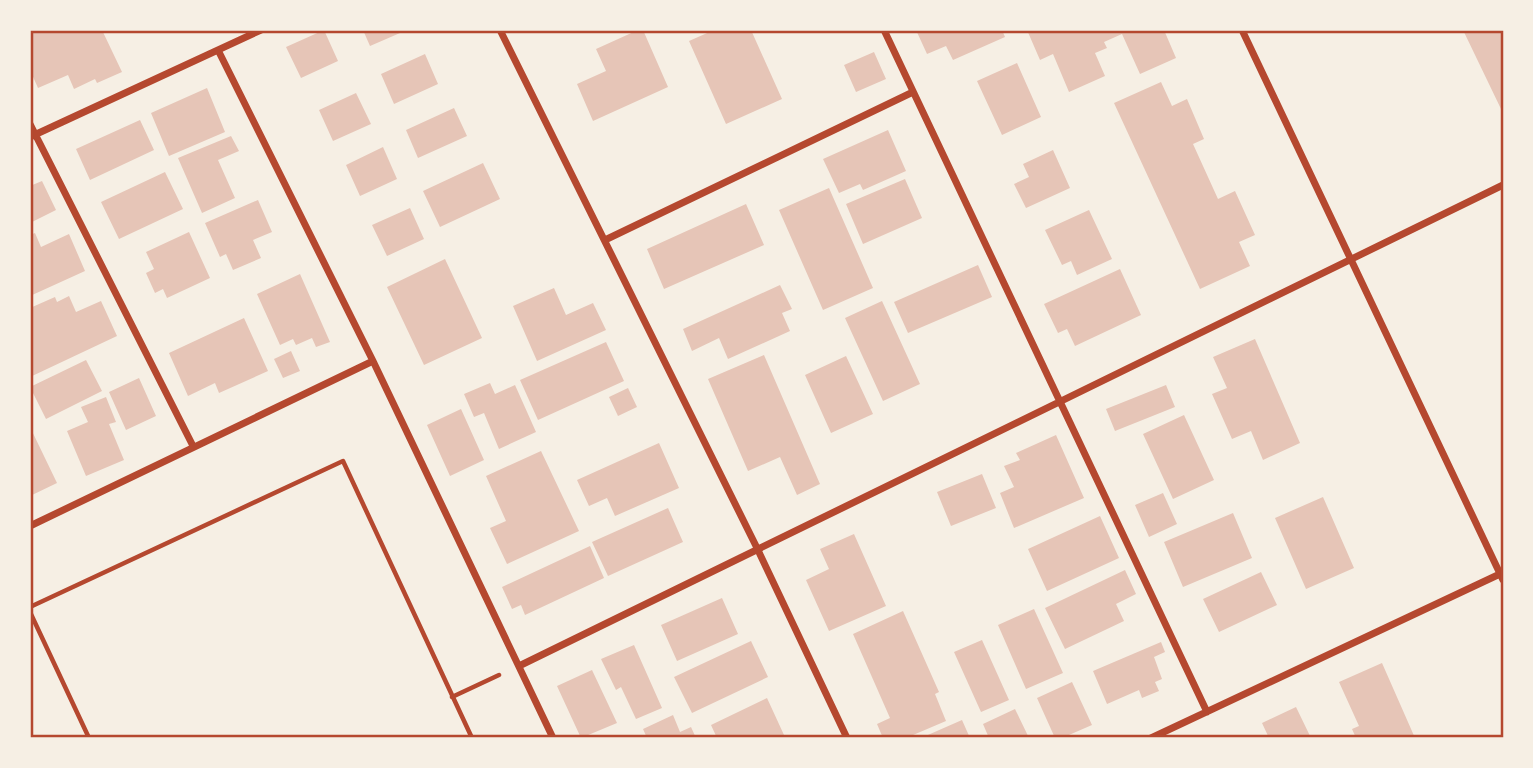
<svg xmlns="http://www.w3.org/2000/svg" width="1533" height="768" font-family="Overpass,sans-serif">
<rect width="100%" height="100%" fill="#f6efe4"/>
<path fill="#e6c5b7" d="M30 30H102L122 72 97 83 95 79 74 89 68 75 38 88 30 70Z
M324 30 338 61 301 78 286 47Z
M363 30H407L370 46Z
M638 30H643L668 87 593 121 577 84 606 71 596 49Z
M714 30H751L782 99 726 124 689 41Z
M916 30H1002L1005 37 953 60 946 46 927 54Z
M1027 30H1164L1176 58 1140 74 1122 34 1104 42 1107 48 1095 53 1105 76 1069 92 1053 54 1040 60Z
M1463 30H1503V108L1501 109Z
M874 52 886 79 856 92 844 65Z
M425 54 438 84 394 104 381 74Z
M1017 63 1041 117 1002 135 977 81Z
M1161 82 1172 106 1187 99 1204 139 1193 144 1218 199 1235 191 1255 235 1239 242 1250 266 1200 289 1114 103Z
M207 88 225 132 169 156 151 113Z
M356 93 371 124 333 141 319 110Z
M454 108 467 136 418 158 406 130Z
M140 120 154 150 90 180 76 149Z
M888 130 906 171 863 190 860 184 839 193 823 159Z
M231 136 239 151 218 160 235 198 202 213 178 158Z
M383 147 397 179 360 196 346 165Z
M1053 150 1070 188 1026 208 1014 184 1029 177 1023 164Z
M483 163 500 199 440 227 423 191Z
M165 172 183 209 119 239 101 202Z
M905 179 922 218 863 244 846 204Z
M42 181 56 210 30 223V186Z
M829 188 873 288 823 310 779 210Z
M258 200 272 232 253 240 261 258 233 270 226 254 220 257 205 223Z
M746 204 764 245 664 289 647 249Z
M410 208 424 239 387 256 372 225Z
M1089 210 1112 259 1077 275 1071 261 1062 265 1045 230Z
M189 232 210 278 167 298 163 289 155 293 146 273 154 269 146 252Z
M35 233 41 247 69 234 85 271 30 296V235Z
M445 259 482 338 424 365 387 287Z
M978 265 992 297 908 333 894 302Z
M1120 269 1141 315 1075 346 1067 329 1058 333 1044 304Z
M300 274 330 342 316 347 312 338 296 345 293 339 280 345 257 294Z
M780 285 792 309 782 313 790 331 728 359 719 338 692 351 683 329Z
M554 288 566 315 593 303 606 330 537 361 513 306Z
M69 296 76 312 101 301 117 336 30 377V308L55 297 57 302Z
M882 301 920 384 883 401 845 318Z
M244 318 268 371 219 393 215 383 188 396 169 353Z
M1255 339 1300 443 1263 460 1251 431 1232 439 1212 394 1227 388 1213 357Z
M606 342 624 381 538 420 520 380Z
M291 351 300 371 283 378 274 359Z
M764 355 820 484 797 495 780 457 748 471 708 379Z
M846 356 873 414 831 433 805 375Z
M86 360 102 391 46 419 30 387Z
M139 378 156 416 126 430 109 392Z
M490 383 495 394 515 385 536 432 499 449 484 413 474 417 464 394Z
M1166 385 1175 407 1115 431 1106 409Z
M628 388 637 407 618 416 609 397Z
M106 397 116 422 109 424 124 460 86 476 67 431 88 422 81 407Z
M461 409 484 460 450 476 427 425Z
M1184 415 1214 480 1173 499 1143 434Z
M30 427 57 483 30 496Z
M1056 435 1084 498 1014 528 1000 493 1014 487 1004 466 1020 460 1016 453Z
M659 443 679 488 615 516 607 498 589 506 577 480Z
M541 451 579 531 507 564 490 528 506 521 486 476Z
M982 474 996 508 951 526 937 492Z
M1163 493 1177 524 1149 537 1135 505Z
M1323 497 1354 568 1306 589 1275 518Z
M668 508 683 542 608 576 592 542Z
M1233 513 1252 558 1183 587 1164 542Z
M1100 516 1119 558 1047 591 1028 549Z
M854 534 886 606 829 631 806 580 829 569 820 549Z
M590 546 604 578 525 615 521 605 512 609 502 587Z
M1125 570 1136 594 1116 604 1124 621 1065 649 1045 608Z
M1261 572 1277 605 1219 632 1203 599Z
M722 598 738 634 677 661 661 625Z
M1034 609 1063 673 1026 689 998 625Z
M903 611 939 692 935 694 946 721 906 738H883L877 724 890 718 853 634Z
M982 640 1009 700 981 712 954 652Z
M751 641 768 677 692 713 674 677Z
M1161 642 1165 652 1154 657 1162 679 1155 682 1159 691 1142 698 1139 690 1107 704 1093 671Z
M634 645 662 708 636 719 621 687 616 690 601 659Z
M1382 663 1415 738H1356L1352 729 1359 726 1339 682Z
M592 670 617 723 581 738 557 686Z
M1072 682 1092 725 1062 738H1055L1037 698Z
M767 698 784 735 776 738H717L711 725Z
M1296 707 1311 738H1269L1262 723Z
M1015 709 1029 738H989L983 724Z
M673 715 680 732 691 727 696 738H647L643 729Z
M962 720 970 738H921Z"/>
<g fill="none" stroke-linecap="round" stroke-linejoin="round">
<path stroke="#b5482f" stroke-width="4.5" d="M30 607 343 461 472 738
M30 612 89 738
M452 697 499 675"/>
<path stroke="#b5482f" stroke-width="7" d="M500 30 757 548 847 738
M884 30 1207 712
M1242 30 1503 580
M218 50 373 361 553 738
M30 124 193 446
M30 137 261 30
M605 240 913 92
M30 526 373 361
M519 666 1503 185
M1151 738 1502 573"/>
</g>
<rect width="1533" height="768" fill="none" stroke="#f6efe4" stroke-width="63"/>
<rect x="32" y="32" width="1470" height="704" fill="none" stroke="#b5482f" stroke-width="2.5"/>
</svg>
